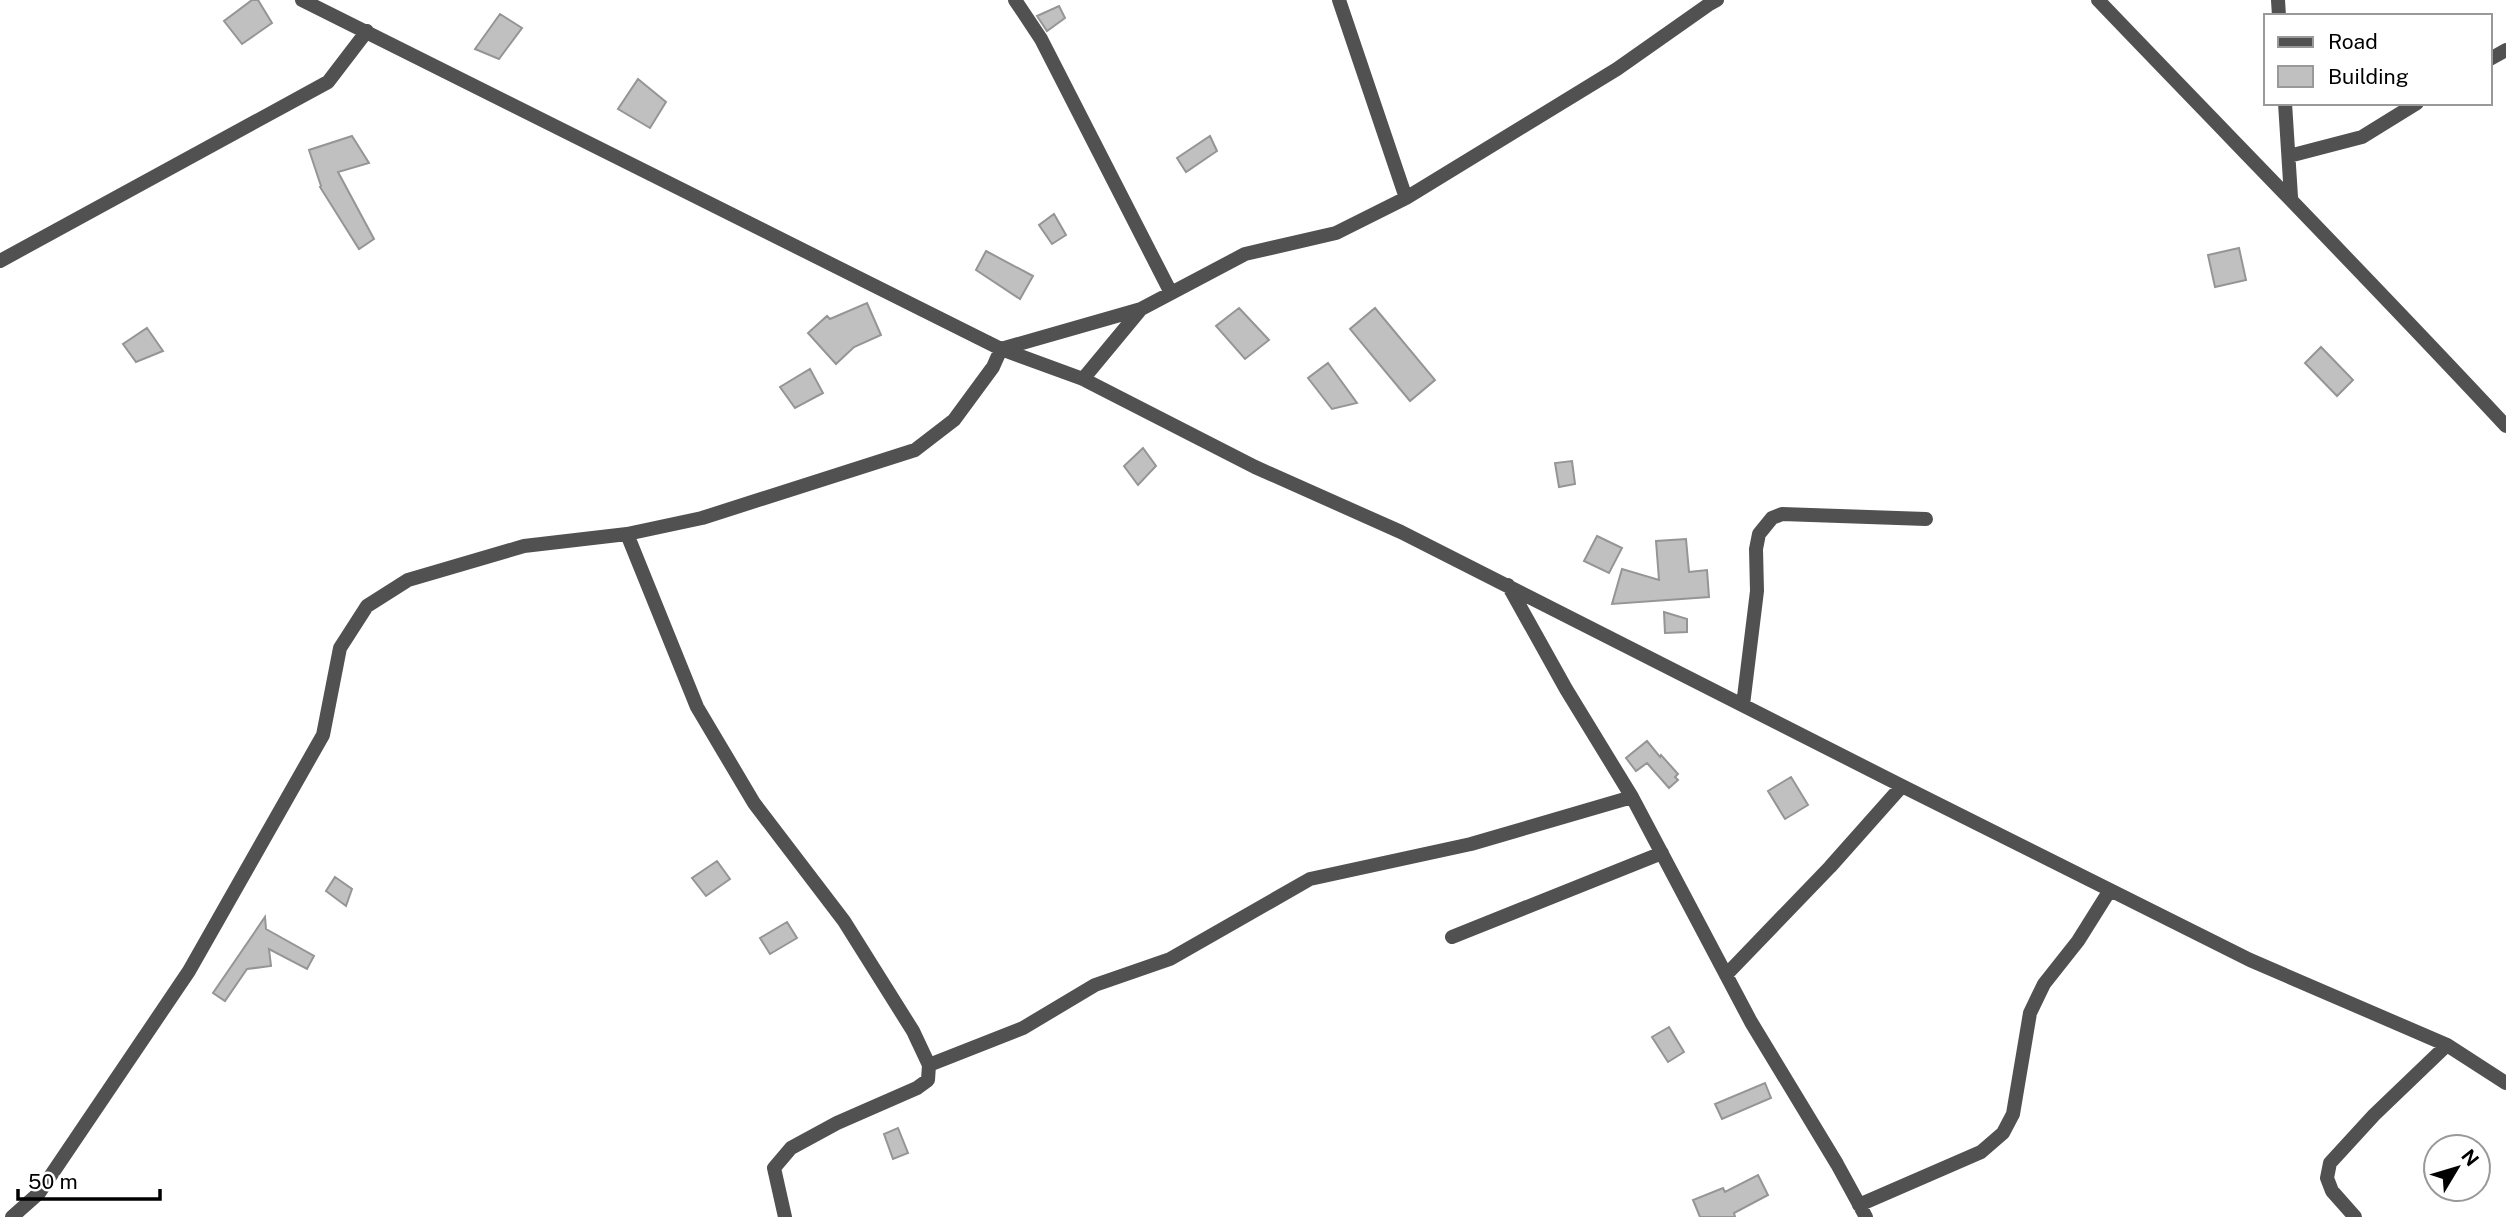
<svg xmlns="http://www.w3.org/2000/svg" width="2506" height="1217" font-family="'Public Sans',sans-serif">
<rect width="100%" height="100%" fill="#fff"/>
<path fill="#c0c0c0" stroke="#959595" stroke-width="2" d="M252 0H258L272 23 242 44 224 21Z
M1059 6 1065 18 1047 31 1037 16Z
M500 14 522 28 499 59 475 49Z
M638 79 666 102 650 128 618 109Z
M352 136 369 163 338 172 374 239 359 249 320 187 321 186 309 150Z
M1210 136 1217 151 1186 172 1177 158Z
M1054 214 1066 235 1052 244 1039 225Z
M2239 248 2246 280 2215 287 2208 255Z
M986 251 1033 276 1020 299 976 270Z
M867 303 881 335 854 347 836 364 808 333 827 316 830 319Z
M1239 308 1269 340 1245 359 1216 326Z
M1375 308 1435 380 1410 401 1350 329Z
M147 328 163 351 136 362 123 344Z
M2321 347 2353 380 2337 396 2305 363Z
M1328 363 1357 403 1332 409 1308 378Z
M810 369 823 393 795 408 780 387Z
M1143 448 1156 466 1138 485 1124 466Z
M1572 461 1575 484 1559 487 1555 463Z
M1597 536 1622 548 1609 573 1584 561Z
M1686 539 1689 572 1707 570 1709 597 1612 604 1622 569 1659 580 1656 541Z
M1664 612 1687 619V632L1665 633Z
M1647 741 1660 757 1661 755 1678 774 1675 777 1678 780 1669 788 1647 763 1636 771 1626 758Z
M1791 777 1808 805 1785 819 1768 791Z
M717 861 730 879 706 896 692 878Z
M335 877 352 889 346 906 326 891Z
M265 917 266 929 314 956 307 969 269 949 271 966 247 969 225 1001 213 993Z
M787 922 797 938 770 954 760 938Z
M1669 1027 1684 1052 1668 1062 1652 1037Z
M1765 1083 1771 1098 1722 1119 1715 1104Z
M898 1128 908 1153 893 1159 884 1134Z
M1758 1175 1768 1195 1734 1213 1735 1217H1700L1693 1200 1723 1188 1725 1192Z"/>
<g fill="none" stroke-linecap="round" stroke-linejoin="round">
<path stroke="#515151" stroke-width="14" d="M302 0 1001 349 1083 379 1255 467 1401 532 1902 786 2250 960 2447 1045 2506 1083
M1015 0 1041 39 1171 293
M1339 0 1406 198
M2098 0C2234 142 2372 282 2506 426
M2278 0 2279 16
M2490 59 2506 50
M2285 103 2291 197
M2289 156 2362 137 2417 103
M0 261 328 82 367 31
M1083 379 1141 309 1245 254 1336 233 1406 198 1617 69 1708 5 1717 0
M627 534 697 707 754 803 844 921 913 1031 929 1065 928 1080 917 1088 837 1123 791 1148 774 1168 785 1217
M1508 585 1566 689 1632 797 1751 1022 1837 1164 1866 1217
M1743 705 1757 591 1756 549 1759 534 1772 518 1782 514 1926 519
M1452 937 1662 853
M1726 975 1830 867 1902 786
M929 1065 1023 1028 1095 985 1170 959 1310 879 1471 844 1632 797
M1859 1205 1981 1152 2003 1133 2013 1114 2030 1013 2044 984 2078 941 2110 890
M12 1217 39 1193 189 971 323 735 340 648 367 606 408 580 524 546 627 534 702 518 915 450 954 420 993 367 1001 349 1141 309
M2355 1217 2332 1191 2327 1178 2330 1163 2374 1115 2447 1045"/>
</g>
<rect x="2264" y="14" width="228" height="91" fill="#ffffff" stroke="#999999" stroke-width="2"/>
<rect x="2278" y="37" width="35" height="10" fill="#515151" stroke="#999999" stroke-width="2"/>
<text x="2328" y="49" font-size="21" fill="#000000">Road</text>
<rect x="2278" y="66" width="35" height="21" fill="#c0c0c0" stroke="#999999" stroke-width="2"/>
<text x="2328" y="84" font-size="21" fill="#000000">Building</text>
<g transform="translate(2457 1168) rotate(52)"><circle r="33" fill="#ffffff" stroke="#999999" stroke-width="2"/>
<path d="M0-5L12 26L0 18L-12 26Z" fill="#000000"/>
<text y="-10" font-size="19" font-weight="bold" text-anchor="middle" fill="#000000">N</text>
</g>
<path d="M18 1189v10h142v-10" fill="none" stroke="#000000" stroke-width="3.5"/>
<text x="28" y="1189" font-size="21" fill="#000000" stroke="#ffffff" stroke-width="5" paint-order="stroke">50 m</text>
</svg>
